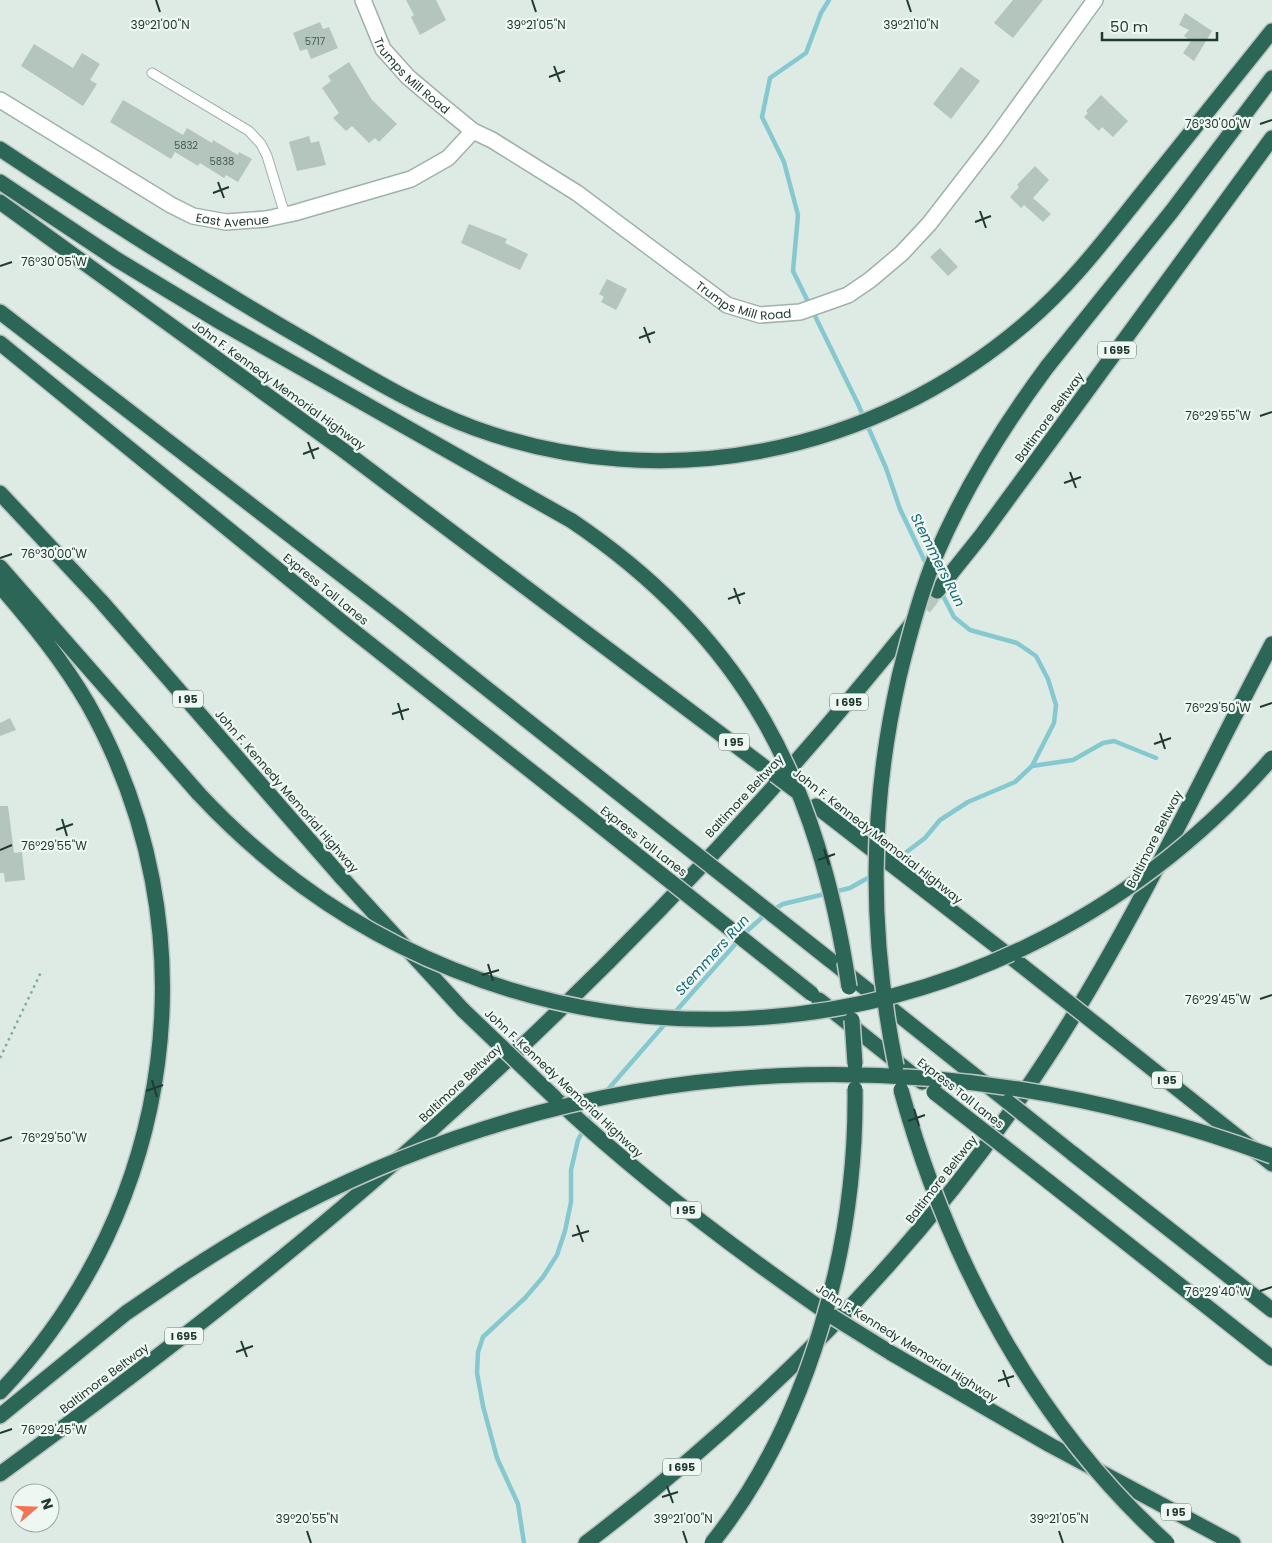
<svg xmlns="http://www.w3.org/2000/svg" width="1272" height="1543" font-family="Poppins,sans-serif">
<rect width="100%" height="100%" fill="#deeae4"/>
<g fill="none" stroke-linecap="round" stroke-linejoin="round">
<path stroke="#85c8d0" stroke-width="4.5" d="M829 0 821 13 806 53 770 78 762 117 784 162 798 215 793 271 858 404 886 468 900 509 928 568
M1032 766 1073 760 1103 743 1114 741 1156 758
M892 863 925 838 940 820 968 802 1015 782 1032 766 1054 723 1056 705 1048 679 1036 656 1017 643 970 630 954 617 941 592
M773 910 783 904 850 888 873 875
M676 1011 747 931 766 914
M604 1094 671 1017
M524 1543 518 1504 497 1458 483 1406 477 1373 478 1352 483 1337 525 1298 543 1277 557 1255 565 1231 571 1202V1170L578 1140 597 1105"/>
</g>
<path fill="#b4c5bd" d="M406 0H436L446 20 420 35 411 17 414 15Z
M1013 0H1043L1013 38 994 23Z
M1185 13 1212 31 1194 61 1183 53 1191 41 1184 36 1189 30 1179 25Z
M320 22 323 29 329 27 338 48 311 59 307 49 300 51 293 33Z
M34 44 73 68 82 53 100 64 90 80 97 84 83 106 21 66Z
M349 62 372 100 397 124 379 142 375 138 369 143 352 126 346 131 333 118 339 113 322 88 331 81 328 76Z
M961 67 980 81 951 119 933 104Z
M1101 95 1128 121 1113 137 1102 127 1099 131 1084 117 1088 113 1086 111Z
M123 100 183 135 187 128 212 143 213 140 238 155 239 152 252 159 238 182 226 175 224 178 200 163 198 166 175 152 171 159 110 122Z
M309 136 311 143 319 141 326 165 297 171 289 142Z
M1035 166 1049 180 1033 198 1051 214 1043 222 1024 205 1021 208 1010 197 1019 187 1017 185Z
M469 224 507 239 505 243 528 254 520 270 461 243Z
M940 248 958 267 948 276 930 257Z
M607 279 627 289 616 310 601 302 604 297 599 294Z
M10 718 16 730 0 736V723Z
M0 806H8L14 853 22 852 25 880 5 882 4 873H0Z"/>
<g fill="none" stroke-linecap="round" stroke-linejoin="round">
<path stroke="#b8c7c0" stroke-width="15" stroke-dasharray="15 8" stroke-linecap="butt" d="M924 608 937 591"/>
<g stroke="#a1b2ab" stroke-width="11">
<path id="service" d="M152 73 249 131 261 144 267 156 285 215"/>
</g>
<g stroke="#a1b2ab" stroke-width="18">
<g id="minor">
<path id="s1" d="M363 0 383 49 408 77 440 104 473 131 492 140 577 193 727 305 760 315 800 312 848 295 870 280 902 253 929 224 994 140 1095 0"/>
<path id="s2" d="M0 100 171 205 193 216 226 222 266 219 294 213 411 179 448 158 473 131"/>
</g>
</g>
<g stroke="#bcc4c2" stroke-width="18">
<path id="motorway" d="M0 149C100 215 201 280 305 340 360 372 414 406 474 428 664 497 874 454 1026 323 1071 285 1106 238 1143 192 1186 138 1229 84 1272 31
M0 182 116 259 222 323 572 521
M0 202 343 450 775 775
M0 312 399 619 597 776
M0 343 347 626 574 805
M1047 367 1172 211 1272 78
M0 493 101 601 343 879 463 1010
M0 567 199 794
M0 586C32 623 63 661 88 704 214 928 177 1207 0 1392
M937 591 981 536 1272 138
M816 806 1021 965
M830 960 1008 1102
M819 1000 922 1082
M1107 1033 1272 1164
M558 1101C644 1181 737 1251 833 1317
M1072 1153 1272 1310
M1049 1182 1272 1358
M891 1353 1050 1445 1233 1543
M0 1416 126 1313 183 1274
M0 1474C144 1369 286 1260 419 1141 597 982 765 807 914 621
M586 1543C765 1407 924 1247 1047 1058 1133 926 1199 782 1272 644"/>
</g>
<path stroke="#7eae9d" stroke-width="2.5" stroke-dasharray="2.5 4" stroke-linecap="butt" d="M0 1058 42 970"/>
<use href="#service" stroke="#fff" stroke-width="9"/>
<use href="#minor" stroke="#fff" stroke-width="15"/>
<use href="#motorway" stroke="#2b6657" stroke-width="15"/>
<g stroke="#bcc4c2" stroke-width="18" stroke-linecap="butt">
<path id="motorway-bridge" d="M572 521C747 639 818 783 849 987
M775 775 799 793
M597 776 830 960
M199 794C499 1115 989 1084 1272 758
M574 805 812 994
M1021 965 1107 1033
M463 1010 555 1098
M852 1020 855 1064
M896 1066C869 934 869 809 899 677 909 636 920 594 936 555 965 487 1004 425 1047 367
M901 1090C948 1260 1035 1424 1167 1543
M934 1092 1049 1182
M1008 1102 1072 1153
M183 1274C220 1250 257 1227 296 1207 608 1046 945 1035 1272 1156
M833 1317 891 1353
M712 1543C810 1421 857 1243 855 1089"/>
</g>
<use href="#motorway-bridge" stroke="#2b6657" stroke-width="15"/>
</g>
<path fill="none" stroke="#203a32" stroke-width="2" d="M156 0 160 12M532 0 536 12M907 0 911 12M554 66 560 82M549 77 565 71M1260 124 1272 120M218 182 224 198M213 193 229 187M980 211 986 228M975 222 991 216M0 266 12 262M644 327 650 343M639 338 655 332M1260 416 1272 412M308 442 314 459M303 454 319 448M1070 472 1076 488M1064 483 1081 477M0 558 12 554M734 588 740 604M728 599 745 593M398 703 403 720M1260 707 1272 703M392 714 409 709M1160 733 1165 749M1154 744 1171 738M62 819 67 836M56 830 73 824M824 849 829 865M0 850 12 845M818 860 835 854M488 964 493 981M482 975 499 970M1260 999 1272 995M152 1080 157 1097M146 1091 163 1085M914 1109 919 1126M908 1121 925 1115M0 1141 12 1137M577 1225 583 1242M572 1236 589 1231M1260 1291 1272 1287M241 1341 247 1357M236 1352 253 1346M1003 1370 1009 1387M998 1381 1014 1376M0 1433 12 1429M667 1486 673 1503M662 1497 678 1492M307 1531 311 1543M683 1531 687 1543M1059 1531 1063 1543"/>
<g text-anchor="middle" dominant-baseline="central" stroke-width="4.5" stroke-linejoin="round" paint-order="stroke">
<g font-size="10" fill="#455d55">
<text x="315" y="41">5717</text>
<text x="186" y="145">5832</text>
<text x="222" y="161">5838</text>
</g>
<g fill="#eff7f2" stroke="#5e736c" stroke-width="1">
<rect x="1098" y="341.5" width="38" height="17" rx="4"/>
<rect x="173" y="690.5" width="30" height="17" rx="4"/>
<rect x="830" y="693.5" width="38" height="17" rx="4"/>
<rect x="719" y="733.5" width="30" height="17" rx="4"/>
<rect x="1152" y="1071.5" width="30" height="17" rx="4"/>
<rect x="671" y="1201.5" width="30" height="17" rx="4"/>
<rect x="165" y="1327.5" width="38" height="17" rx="4"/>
<rect x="663" y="1458.5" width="38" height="17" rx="4"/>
<rect x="1161" y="1503.5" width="30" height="17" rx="4"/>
</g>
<g font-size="11" font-weight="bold" fill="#203a32">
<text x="1117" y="350">I 695</text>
<text x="188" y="699">I 95</text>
<text x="849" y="702">I 695</text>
<text x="734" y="742">I 95</text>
<text x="1167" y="1080">I 95</text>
<text x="686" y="1210">I 95</text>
<text x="184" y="1336">I 695</text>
<text x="682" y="1467">I 695</text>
<text x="1176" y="1512">I 95</text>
</g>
<g font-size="12" fill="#203a32" stroke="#eff7f2">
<text stroke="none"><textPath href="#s1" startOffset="92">Trumps Mill Road</textPath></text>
<text stroke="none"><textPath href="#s2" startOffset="265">East Avenue</textPath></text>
<text stroke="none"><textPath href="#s1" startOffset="498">Trumps Mill Road</textPath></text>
<text transform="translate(279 385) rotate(36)">John F. Kennedy Memorial Highway</text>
<text transform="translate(1049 417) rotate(-54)">Baltimore Beltway</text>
<text transform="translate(326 589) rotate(39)">Express Toll Lanes</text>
<text transform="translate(287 791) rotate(49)">John F. Kennedy Memorial Highway</text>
<text transform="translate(744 796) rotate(-47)">Baltimore Beltway</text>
<text transform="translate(878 836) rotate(38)">John F. Kennedy Memorial Highway</text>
<text transform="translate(1154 839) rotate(-63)">Baltimore Beltway</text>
<text transform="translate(644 841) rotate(38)">Express Toll Lanes</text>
<text transform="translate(460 1083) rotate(-43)">Baltimore Beltway</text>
<text transform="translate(564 1083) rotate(43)">John F. Kennedy Memorial Highway</text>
<text transform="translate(961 1093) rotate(38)">Express Toll Lanes</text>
<text transform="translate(941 1179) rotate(-52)">Baltimore Beltway</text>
<text transform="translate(907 1343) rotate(32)">John F. Kennedy Memorial Highway</text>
<text transform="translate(104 1378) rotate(-37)">Baltimore Beltway</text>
</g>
<g font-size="14" font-style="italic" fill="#1a6a75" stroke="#eff7f2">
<text transform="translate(938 560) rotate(63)">Stemmers Run</text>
<text transform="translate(712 955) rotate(-48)">Stemmers Run</text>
</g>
</g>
<g font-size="12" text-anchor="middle" fill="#203a32" stroke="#eff7f2" stroke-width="4.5" stroke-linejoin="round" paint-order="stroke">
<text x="160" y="29">39°21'00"N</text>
<text x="536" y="29">39°21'05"N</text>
<text x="911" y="29">39°21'10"N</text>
<text x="1218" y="128">76°30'00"W</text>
<text x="54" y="266">76°30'05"W</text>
<text x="1218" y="420">76°29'55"W</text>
<text x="54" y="558">76°30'00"W</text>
<text x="1218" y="712">76°29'50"W</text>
<text x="54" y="850">76°29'55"W</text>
<text x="1218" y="1004">76°29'45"W</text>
<text x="54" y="1142">76°29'50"W</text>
<text x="1218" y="1296">76°29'40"W</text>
<text x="54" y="1434">76°29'45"W</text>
<text x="307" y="1523">39°20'55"N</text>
<text x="683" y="1523">39°21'00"N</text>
<text x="1059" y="1523">39°21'05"N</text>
</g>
<g transform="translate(35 1508) rotate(71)"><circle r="24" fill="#eff7f2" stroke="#9caba5"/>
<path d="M0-4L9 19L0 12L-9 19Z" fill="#f37354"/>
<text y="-8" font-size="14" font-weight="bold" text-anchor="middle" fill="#203a32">N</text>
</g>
<path d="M1102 32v8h115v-8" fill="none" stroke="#203a32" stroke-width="2.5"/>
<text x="1110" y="32" font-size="15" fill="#203a32" stroke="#eff7f2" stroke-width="4" paint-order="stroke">50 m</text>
</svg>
